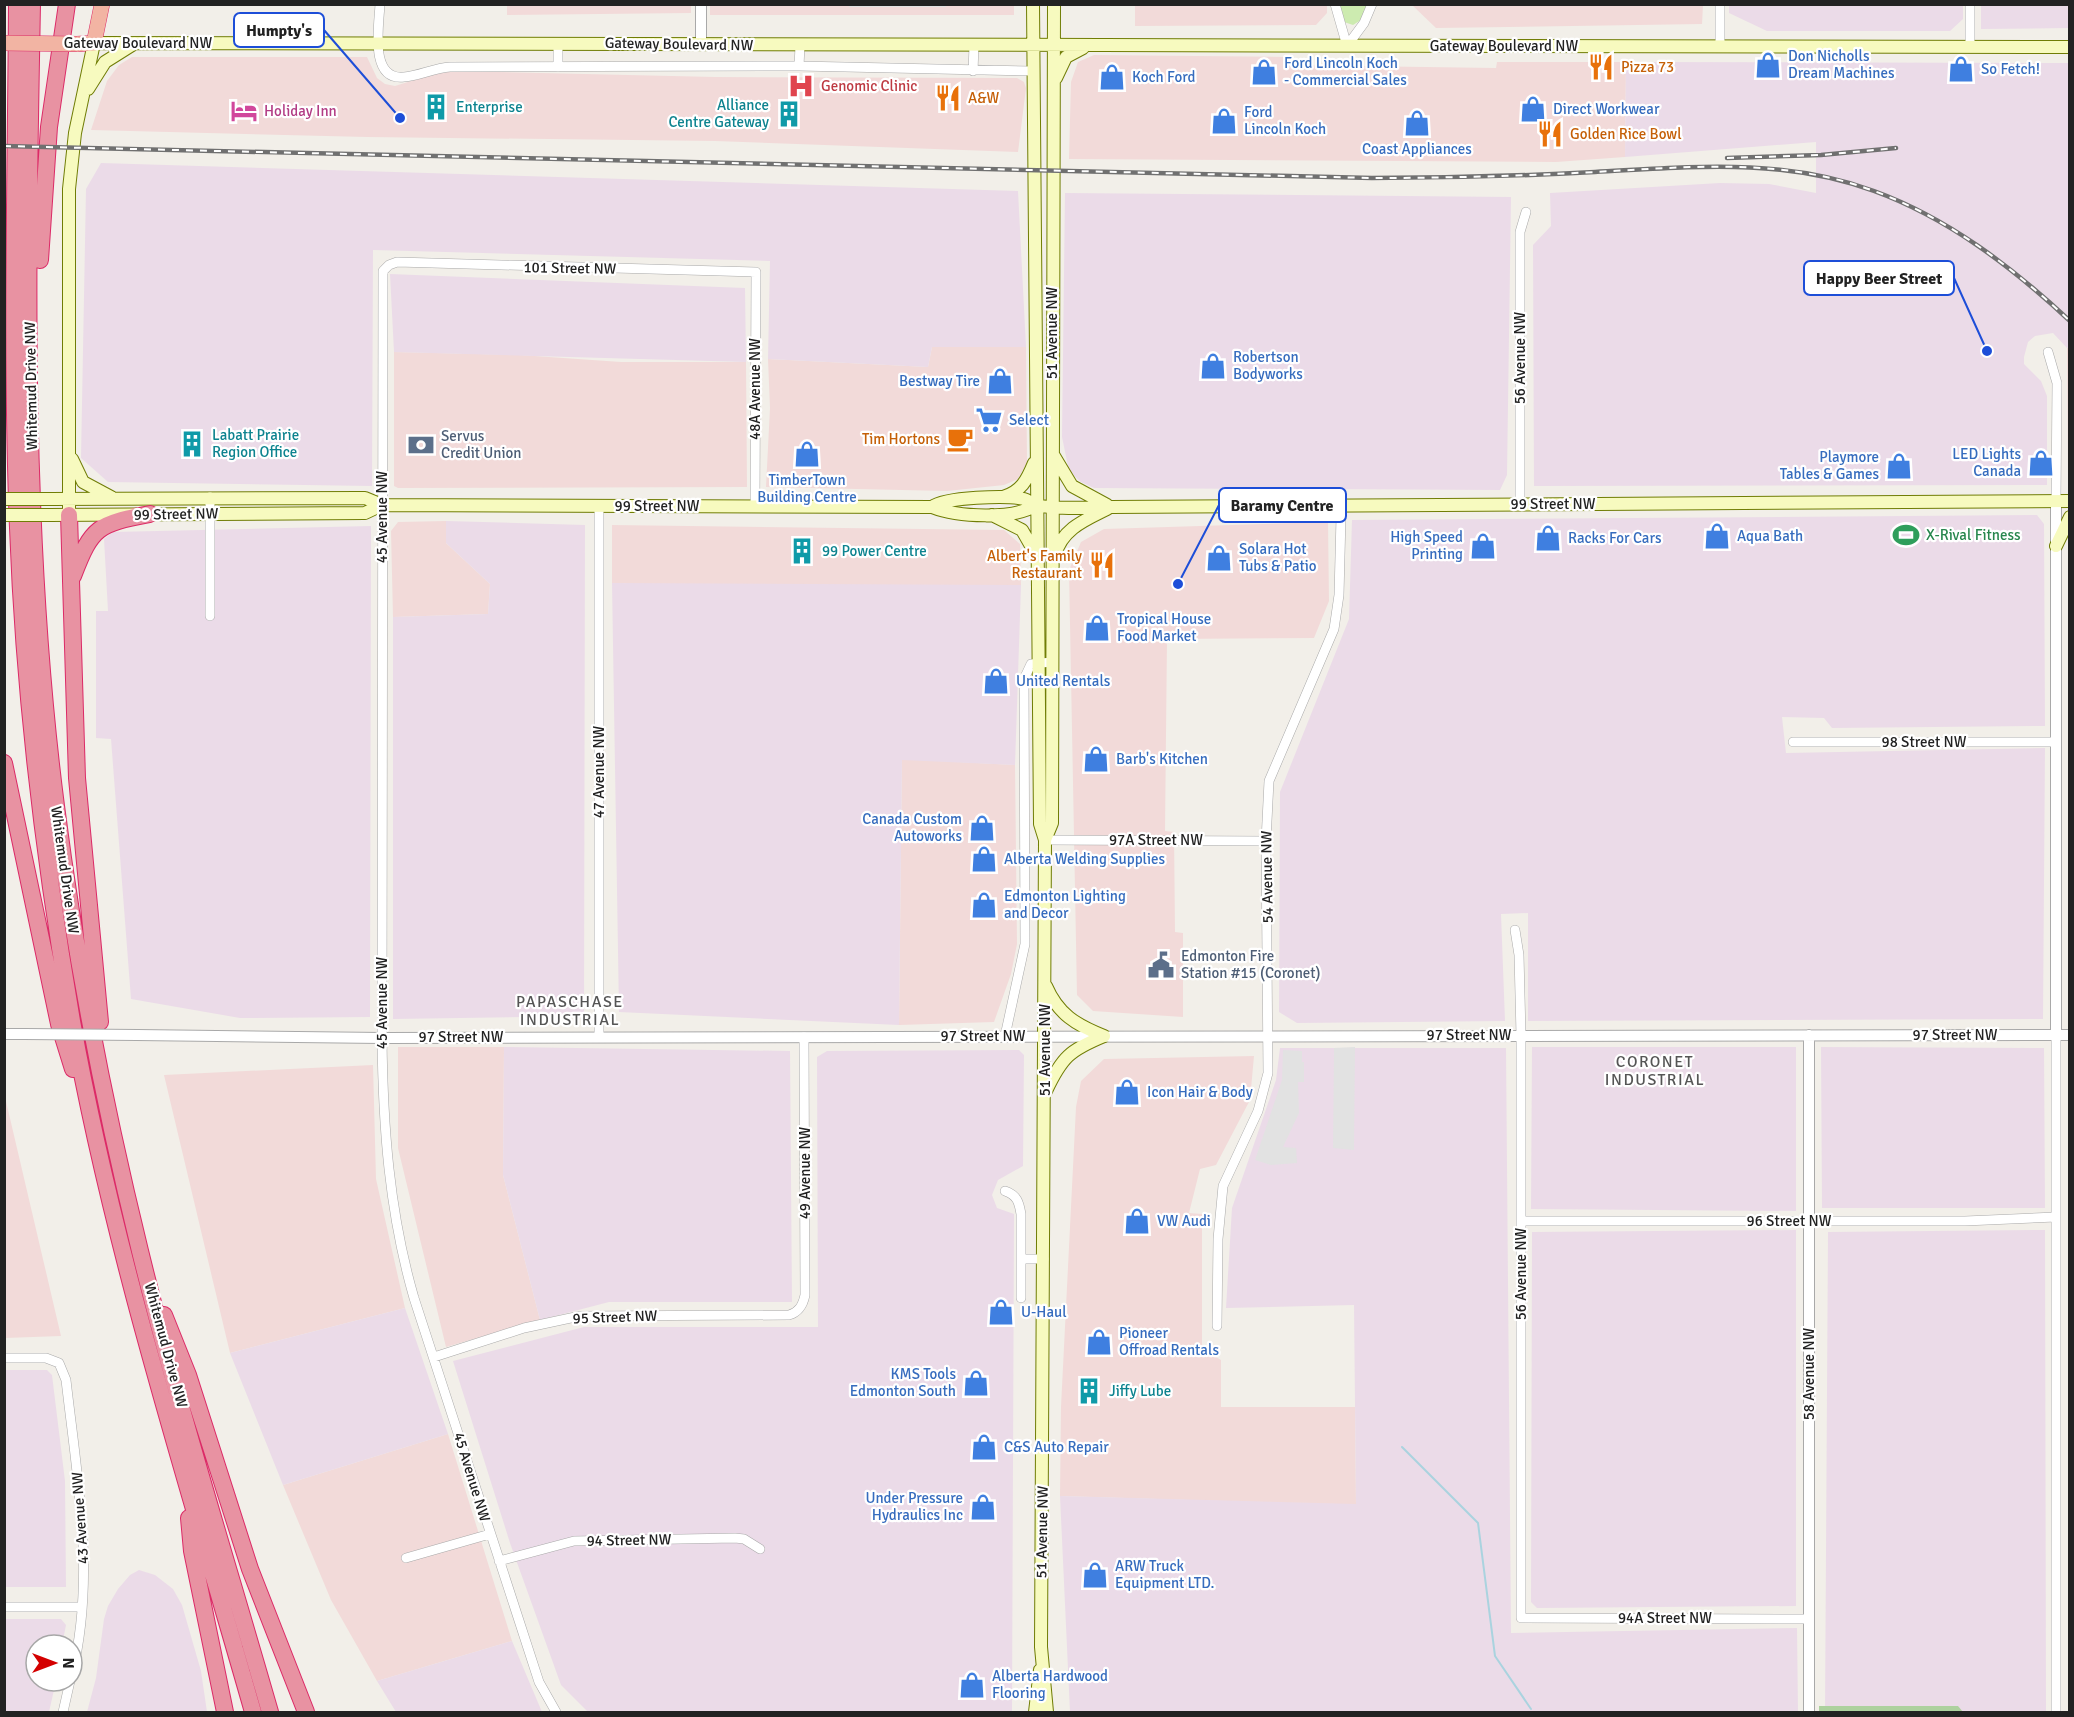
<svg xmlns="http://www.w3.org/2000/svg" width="2074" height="1717" font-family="Signika,sans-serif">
<rect width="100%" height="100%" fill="#f2efe9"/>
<path fill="#f2dad9" d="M710 4 1014 5V15H710Z
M507 5 691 4V13L507 15Z
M1135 5 1327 4V13L1316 25 1135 26Z
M1412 5 1703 4V5L1702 24 1436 28Z
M1094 55 1284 57V65L1496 68 1497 62H1626L1625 157 1556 162 1069 159 1071 82 1078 62Z
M132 57H367L377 78 385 84 395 86 430 75 454 71 715 77 1017 78 1024 82 1026 88 1018 152 715 141 367 137 91 130 107 81 119 65Z
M932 347H1026L1027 462 1018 479 1004 485 947 491 766 487 770 408 768 359 928 367Z
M2069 347 2070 482H2068L2067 348Z
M394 352 520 355 621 362H746L747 487 398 488 394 486Z
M446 521V543L490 584 488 614 393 617 391 531 398 522Z
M1328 522 1329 601 1314 638 1167 639 1165 831 1174 832 1175 932 1183 933V1017L1093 1011 1077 995 1069 570 1081 542 1104 529Z
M612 525 1004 530 1020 544 1021 585 721 588 612 583Z
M902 759 1015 765 1017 944 1011 974 994 1022 899 1025Z
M398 1047H504L503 1175 540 1320 446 1347 398 1148Z
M1254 1056 1250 1100 1216 1165 1200 1169 1189 1213 1202 1214V1349L1221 1360V1407H1355L1356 1505 1060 1496 1061 1407 1076 1107 1081 1081 1104 1059Z
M373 1065 376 1179 405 1308 230 1353 164 1075Z
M4 1097H5L61 1336 5 1338Z
M448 1434 512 1641 377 1681 331 1600 283 1485Z"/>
<path fill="#ebdbe8" d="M1729 4 1963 5V19L1950 31H1767L1729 13Z
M1981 5H2069V28L1981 29Z
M1626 62 2069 63V347L2067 348 2053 333 2035 336 2028 342 2024 357V364L2041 381 2047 396V485L1534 486 1533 245 1551 226 1550 193 1720 183 1769 184 1816 193V142L1625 157Z
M101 163 1018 191 1026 347H932L928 367 768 359 770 261 373 250 372 486 108 482 81 458 86 189Z
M1065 193 1511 197 1507 475 1500 490 1094 488 1081 482 1069 471 1062 437Z
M390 274 745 288 746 362 394 352Z
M2037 515 2044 524 2045 726 1832 728 1824 718 1782 717 1786 753 2045 748 2043 1019 1528 1021V913L1501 914 1505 1021 1297 1023 1279 1012 1280 792 1349 619 1352 520Z
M446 521 585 525 584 1016 393 1019V617L488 614 490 584 446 543Z
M371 526 370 1017 240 1018 131 999 111 739 96 738V611H108L104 539 113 532Z
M612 583 1021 585 1015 765 902 760 899 1025 619 1012Z
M504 1047 790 1051 792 1302H609L540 1320 503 1175Z
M1532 1047H1796V1211L1531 1209Z
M1821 1047 2044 1048 2045 1208H1822Z
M1280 1048H1506L1511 1633 1797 1628 1798 1712H1070L1060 1496 1356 1504 1354 1305 1226 1308 1232 1208 1276 1080Z
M1019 1050 1024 1055 1023 1166 998 1180 992 1195 997 1208 1014 1214 1012 1712H588L561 1685 510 1543 453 1361 584 1327H818L817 1057 827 1051Z
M1796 1230V1606L1537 1608 1531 1602 1532 1232Z
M2045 1230 2046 1712H1825L1828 1232Z
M405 1308 448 1434 283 1485 230 1353Z
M5 1370H47L52 1375 65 1481 66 1587H5Z
M139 1570 155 1575 173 1589 182 1605 201 1671 207 1712H87L96 1678 104 1619 108 1606 118 1589 130 1575Z
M5 1619H61L66 1625 62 1645H36V1681H56L49 1712H5Z
M512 1641 542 1712H396L377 1681Z"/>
<path fill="#cdebb0" d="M1337 5H1368L1361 20 1353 25 1344 22Z"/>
<path fill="#add19e" d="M1819 1706H1958L1963 1712H1819Z"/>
<path fill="#e2e2e2" d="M946 5V7H849V4Z
M1355 1047 1354 1150 1333 1148 1334 1048Z
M1283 1050 1302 1051V1062H1304V1082H1298L1299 1113 1283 1147 1296 1148 1297 1163 1271 1165 1255 1160 1282 1080Z"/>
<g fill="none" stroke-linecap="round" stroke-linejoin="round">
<path stroke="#aad3df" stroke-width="2" d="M1402 1447 1478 1523 1495 1656 1531 1709"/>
<g stroke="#a9a9a9" stroke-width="10">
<path id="minor" d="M380 4C379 26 369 81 404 77 419 76 434 68 450 67L799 66 1032 71
M1335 4 1347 46
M1720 4V46
M1970 4V46
M558 43V67
M1347 46 1364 23 1372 4
M799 66 800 46
M973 71 974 46
M2048 352 2057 383 2056 501
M210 497V616
M1520 504V232L1526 212
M1793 742H2056
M1045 840 1266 841
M1515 930 1519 955 1521 1035V1618L1809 1619
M2056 1035V1712
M1005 1036 1025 944 1024 679 1031 664 1052 662
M599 1037V506
M1005 1191C1017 1195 1019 1202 1021 1214V1298
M1521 1221H1965L2056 1217
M1021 1259H1044
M1217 1326 1218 1239 1223 1186 1258 1111 1268 1073 1266 841 1269 781 1334 629 1339 595 1341 517 1338 505
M434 1357 524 1328 580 1316 789 1315C799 1312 803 1305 805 1295L804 1037
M4 1358H46L59 1363 66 1380C77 1477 96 1577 72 1674
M406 1558 490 1534
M499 1561 574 1541 735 1538 744 1539 760 1549
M4 1607H81
M63 1712 70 1681
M556 1712 539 1682 414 1298C389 1212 383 1126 382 1038L383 271 389 265 397 262 756 272 755 506"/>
</g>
<g stroke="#a9a9a9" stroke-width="12">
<path id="tertiary" d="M701 4V43
M4 1034H25
M137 1035 382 1038 2070 1035
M1809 1035V1712
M2056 1035V501"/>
</g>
<g stroke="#707d05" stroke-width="14">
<path id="secondary" d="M1033 4 1040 824 1045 840 1041 1647 1047 1712
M1056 78 1066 57 1083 48
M88 89 105 62 132 45
M1054 456 1072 486 1107 505
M72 459 83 482 111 497
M1003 497C1021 492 1027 480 1034 463
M49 499 365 498 382 505 932 507C957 517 1014 520 1036 505
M932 507C945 497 1007 495 1024 499 1028 500 1032 504 1036 505 1057 510 1089 507 1111 507L2070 501
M49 515 365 513 382 505
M69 515V189L75 133 94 43 2070 47
M992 515 1022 530 1034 551
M2056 546 2070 517
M1055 555C1062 529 1085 520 1107 509
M1045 840 1052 823 1054 4
M1046 986C1058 1014 1076 1025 1104 1036
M1046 1091C1062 1057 1070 1050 1104 1036
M1035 1712 1040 1670"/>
</g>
<g stroke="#dc2a67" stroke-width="16">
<path id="trunk" d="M77 44 94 43 102 4"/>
</g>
<g stroke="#dc2a67" stroke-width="18">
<path id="motorway" d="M17 4C16 179 11 353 18 528 24 692 44 859 72 1021 114 1255 188 1484 253 1712
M32 4C27 271 22 541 56 806 75 956 104 1104 140 1251 178 1406 226 1559 270 1712
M40 260 49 127 67 4
M69 515 77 778 100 1022
M73 576C92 526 98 524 150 514
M4 763 59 1024 73 1069
M164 1315 188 1375 250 1569 306 1712
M189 1518 192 1551 225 1712"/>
</g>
<use href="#minor" stroke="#fff" stroke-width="9"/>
<use href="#tertiary" stroke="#fff" stroke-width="10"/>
<use href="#secondary" stroke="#f7fabf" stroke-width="12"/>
<use href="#trunk" stroke="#f2b4a3" stroke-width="15"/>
<use href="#motorway" stroke="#e892a2" stroke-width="16"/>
<g stroke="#707070" stroke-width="4.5">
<path id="rail" d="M4 146 1372 178C1446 178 1520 176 1595 172 1689 167 1783 157 1874 191 1948 218 2012 267 2070 321
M1727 158 1821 155 1896 148"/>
</g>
<use href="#rail" stroke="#fff" stroke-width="2" stroke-dasharray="7" stroke-linecap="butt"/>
<g stroke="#a9a9a9" stroke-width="12" stroke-linecap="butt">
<path id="tertiary-bridge" d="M25 1034 137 1035"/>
</g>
<g stroke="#707d05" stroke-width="14" stroke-linecap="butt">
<path id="secondary-bridge" d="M4 499H49
M4 515H49"/>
</g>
<g stroke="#dc2a67" stroke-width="16" stroke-linecap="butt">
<path id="trunk-bridge" d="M4 43 77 44"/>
</g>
<use href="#tertiary-bridge" stroke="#fff" stroke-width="10"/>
<use href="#secondary-bridge" stroke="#f7fabf" stroke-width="12"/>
<use href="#trunk-bridge" stroke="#f2b4a3" stroke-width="15"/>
</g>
<defs>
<g id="shop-bare" transform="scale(2.07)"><path d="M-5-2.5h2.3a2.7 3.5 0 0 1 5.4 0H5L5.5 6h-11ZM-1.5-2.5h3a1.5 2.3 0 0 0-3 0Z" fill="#3f7fe0" stroke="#fff" stroke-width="2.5" paint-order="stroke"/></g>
<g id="restaurant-bare" transform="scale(2.07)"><path d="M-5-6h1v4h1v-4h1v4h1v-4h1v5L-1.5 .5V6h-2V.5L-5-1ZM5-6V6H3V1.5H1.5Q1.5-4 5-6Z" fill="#e8710a" stroke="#fff" stroke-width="2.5" paint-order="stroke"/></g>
<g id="hospital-bare" transform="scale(2.07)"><path d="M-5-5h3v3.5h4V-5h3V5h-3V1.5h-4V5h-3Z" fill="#e0444e" stroke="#fff" stroke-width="2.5" paint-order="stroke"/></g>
<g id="building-bare" transform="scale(2.07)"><path d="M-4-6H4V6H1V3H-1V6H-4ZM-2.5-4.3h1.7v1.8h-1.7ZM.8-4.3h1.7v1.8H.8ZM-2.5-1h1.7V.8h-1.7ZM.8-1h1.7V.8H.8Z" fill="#0f9aa8" stroke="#fff" stroke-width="2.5" paint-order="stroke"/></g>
<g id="hotel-bare" transform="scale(2.07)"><path d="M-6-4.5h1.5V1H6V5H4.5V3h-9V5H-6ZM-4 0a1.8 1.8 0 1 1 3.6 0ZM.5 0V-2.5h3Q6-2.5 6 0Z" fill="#d1479c" stroke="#fff" stroke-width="2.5" paint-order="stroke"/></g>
<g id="supermarket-bare" transform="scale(2.07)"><path d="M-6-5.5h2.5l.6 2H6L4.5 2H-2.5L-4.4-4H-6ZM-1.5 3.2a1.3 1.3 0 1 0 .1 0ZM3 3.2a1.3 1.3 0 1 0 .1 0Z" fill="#3f7fe0" stroke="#fff" stroke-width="2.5" paint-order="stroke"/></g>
<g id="cafe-bare" transform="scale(2.07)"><path d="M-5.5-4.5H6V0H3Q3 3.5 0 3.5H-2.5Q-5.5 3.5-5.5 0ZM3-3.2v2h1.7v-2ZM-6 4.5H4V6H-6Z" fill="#e8710a" stroke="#fff" stroke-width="2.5" paint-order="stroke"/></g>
<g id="bank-bare" transform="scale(2.07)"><path d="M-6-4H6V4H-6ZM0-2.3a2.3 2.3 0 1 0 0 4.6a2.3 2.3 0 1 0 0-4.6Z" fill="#5c6f8a" stroke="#fff" stroke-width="2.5" paint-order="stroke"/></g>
<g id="stadium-bare" transform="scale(2.07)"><path d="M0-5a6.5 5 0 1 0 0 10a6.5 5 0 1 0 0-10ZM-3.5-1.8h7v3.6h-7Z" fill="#2e9e5b" stroke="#fff" stroke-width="2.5" paint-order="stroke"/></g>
<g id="civic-bare" transform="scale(2.07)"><path d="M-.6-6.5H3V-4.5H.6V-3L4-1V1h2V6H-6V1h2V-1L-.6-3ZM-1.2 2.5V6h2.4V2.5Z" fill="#5c6f8a" stroke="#fff" stroke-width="2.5" paint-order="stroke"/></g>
</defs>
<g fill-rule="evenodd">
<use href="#shop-bare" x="1768" y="65"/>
<use href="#restaurant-bare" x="1601" y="67"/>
<use href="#shop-bare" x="1961" y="69"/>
<use href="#shop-bare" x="1264" y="72"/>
<use href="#shop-bare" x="1112" y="77"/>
<use href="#hospital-bare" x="801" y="86"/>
<use href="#restaurant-bare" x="948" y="98"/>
<use href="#building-bare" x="436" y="107"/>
<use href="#shop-bare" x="1533" y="109"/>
<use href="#hotel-bare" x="244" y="111"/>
<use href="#building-bare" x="789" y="114"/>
<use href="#shop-bare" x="1224" y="121"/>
<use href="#shop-bare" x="1417" y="123"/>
<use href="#restaurant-bare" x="1550" y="134"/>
<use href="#shop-bare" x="1213" y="366"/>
<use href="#shop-bare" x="1000" y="381"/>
<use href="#supermarket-bare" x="989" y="420"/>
<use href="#cafe-bare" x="960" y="439"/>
<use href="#building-bare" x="192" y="444"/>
<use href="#bank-bare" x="421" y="445"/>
<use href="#shop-bare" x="807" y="454"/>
<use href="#shop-bare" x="2041" y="463"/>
<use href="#shop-bare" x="1899" y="466"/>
<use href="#stadium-bare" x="1906" y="535"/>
<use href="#shop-bare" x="1717" y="536"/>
<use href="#shop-bare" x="1548" y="538"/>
<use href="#shop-bare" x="1483" y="546"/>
<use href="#building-bare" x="802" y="551"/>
<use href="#shop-bare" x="1219" y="558"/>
<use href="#restaurant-bare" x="1102" y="565"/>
<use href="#shop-bare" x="1097" y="628"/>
<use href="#shop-bare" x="996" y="681"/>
<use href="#shop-bare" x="1096" y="759"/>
<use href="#shop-bare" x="982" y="828"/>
<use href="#shop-bare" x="984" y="859"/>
<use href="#shop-bare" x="984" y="905"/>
<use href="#civic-bare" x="1161" y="965"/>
<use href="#shop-bare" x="1127" y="1092"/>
<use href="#shop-bare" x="1137" y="1221"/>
<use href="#shop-bare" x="1001" y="1312"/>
<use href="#shop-bare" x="1099" y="1342"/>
<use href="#shop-bare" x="976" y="1383"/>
<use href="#building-bare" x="1089" y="1391"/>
<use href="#shop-bare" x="984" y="1447"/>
<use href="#shop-bare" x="983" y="1507"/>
<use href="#shop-bare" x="1095" y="1575"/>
<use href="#shop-bare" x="972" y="1685"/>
</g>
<g text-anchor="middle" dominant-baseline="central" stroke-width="4.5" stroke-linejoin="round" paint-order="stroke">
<g font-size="15" fill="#222" stroke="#fff">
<text x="138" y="43">Gateway Boulevard NW</text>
<text transform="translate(679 44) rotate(1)">Gateway Boulevard NW</text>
<text x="1504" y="46">Gateway Boulevard NW</text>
<text transform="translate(570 268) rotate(1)">101 Street NW</text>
<text transform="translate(1052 333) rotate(-90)">51 Avenue NW</text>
<text transform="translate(1520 358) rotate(-90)">56 Avenue NW</text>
<text transform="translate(31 386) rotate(-91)">Whitemud Drive NW</text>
<text transform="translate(755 389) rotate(-90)">48A Avenue NW</text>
<text x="1553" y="504">99 Street NW</text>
<text x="657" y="506">99 Street NW</text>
<text transform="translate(176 514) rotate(-1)">99 Street NW</text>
<text transform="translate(382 517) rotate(-90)">45 Avenue NW</text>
<text x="1924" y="742">98 Street NW</text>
<text transform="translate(599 772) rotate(-90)">47 Avenue NW</text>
<text x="1156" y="840">97A Street NW</text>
<text transform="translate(65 870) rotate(82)">Whitemud Drive NW</text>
<text transform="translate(1267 877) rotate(-91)">54 Avenue NW</text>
<text transform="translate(382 1003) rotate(-90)">45 Avenue NW</text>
<text x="1469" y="1035">97 Street NW</text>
<text x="1955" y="1035">97 Street NW</text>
<text x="983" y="1036">97 Street NW</text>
<text x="461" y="1037">97 Street NW</text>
<text transform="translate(1045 1050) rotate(-90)">51 Avenue NW</text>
<text transform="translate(805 1173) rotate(-90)">49 Avenue NW</text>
<text x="1789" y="1221">96 Street NW</text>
<text transform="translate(1521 1274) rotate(-90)">56 Avenue NW</text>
<text transform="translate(615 1317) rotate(-2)">95 Street NW</text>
<text transform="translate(166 1345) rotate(75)">Whitemud Drive NW</text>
<text transform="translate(1809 1374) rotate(-90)">58 Avenue NW</text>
<text transform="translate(472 1477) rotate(73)">45 Avenue NW</text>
<text transform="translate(80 1518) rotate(-94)">43 Avenue NW</text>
<text transform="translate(1042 1532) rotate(-89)">51 Avenue NW</text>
<text transform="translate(629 1540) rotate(-1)">94 Street NW</text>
<text x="1665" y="1618">94A Street NW</text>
</g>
<g font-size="15" fill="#366cbe" stroke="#fff" text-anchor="start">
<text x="1788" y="56">Don Nicholls<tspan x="1788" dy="17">Dream Machines</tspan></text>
<text x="1284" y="63">Ford Lincoln Koch<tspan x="1284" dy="17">- Commercial Sales</tspan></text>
<text x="1981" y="69">So Fetch!</text>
<text x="1132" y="77">Koch Ford</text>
<text x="1553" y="109">Direct Workwear</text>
<text x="1244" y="112">Ford<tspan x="1244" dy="17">Lincoln Koch</tspan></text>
<text x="1417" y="149" text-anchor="middle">Coast Appliances</text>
<text x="1233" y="357">Robertson<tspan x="1233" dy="17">Bodyworks</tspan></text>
<text x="980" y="381" text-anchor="end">Bestway Tire</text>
<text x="1009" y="420">Select</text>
<text x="2021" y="454" text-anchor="end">LED Lights<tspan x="2021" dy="17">Canada</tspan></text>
<text x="1879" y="457" text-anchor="end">Playmore<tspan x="1879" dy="17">Tables &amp; Games</tspan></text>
<text x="807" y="480" text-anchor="middle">TimberTown<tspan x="807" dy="17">Building Centre</tspan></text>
<text x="1737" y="536">Aqua Bath</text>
<text x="1463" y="537" text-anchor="end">High Speed<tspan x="1463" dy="17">Printing</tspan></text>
<text x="1568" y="538">Racks For Cars</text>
<text x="1239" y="549">Solara Hot<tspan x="1239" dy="17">Tubs &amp; Patio</tspan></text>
<text x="1117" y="619">Tropical House<tspan x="1117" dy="17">Food Market</tspan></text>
<text x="1016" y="681">United Rentals</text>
<text x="1116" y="759">Barb's Kitchen</text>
<text x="962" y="819" text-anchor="end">Canada Custom<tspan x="962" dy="17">Autoworks</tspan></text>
<text x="1004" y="859">Alberta Welding Supplies</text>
<text x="1004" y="896">Edmonton Lighting<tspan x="1004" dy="17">and Decor</tspan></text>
<text x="1147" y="1092">Icon Hair &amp; Body</text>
<text x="1157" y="1221">VW Audi</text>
<text x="1021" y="1312">U-Haul</text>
<text x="1119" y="1333">Pioneer<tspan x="1119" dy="17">Offroad Rentals</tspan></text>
<text x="956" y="1374" text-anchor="end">KMS Tools<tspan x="956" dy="17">Edmonton South</tspan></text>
<text x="1004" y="1447">C&amp;S Auto Repair</text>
<text x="963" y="1498" text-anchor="end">Under Pressure<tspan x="963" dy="17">Hydraulics Inc</tspan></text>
<text x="1115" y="1566">ARW Truck<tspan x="1115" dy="17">Equipment LTD.</tspan></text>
<text x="992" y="1676">Alberta Hardwood<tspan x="992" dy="17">Flooring</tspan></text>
</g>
<g font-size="15" fill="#c56008" stroke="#fff" text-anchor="start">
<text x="1621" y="67">Pizza 73</text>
<text x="968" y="98">A&amp;W</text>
<text x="1570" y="134">Golden Rice Bowl</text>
<text x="940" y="439" text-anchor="end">Tim Hortons</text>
<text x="1082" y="556" text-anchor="end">Albert's Family<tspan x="1082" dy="17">Restaurant</tspan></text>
</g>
<g font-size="15" fill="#be3a42" stroke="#fff" text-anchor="start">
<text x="821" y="86">Genomic Clinic</text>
</g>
<g font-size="15" fill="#0d838f" stroke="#fff" text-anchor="start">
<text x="769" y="105" text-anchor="end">Alliance<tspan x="769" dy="17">Centre Gateway</tspan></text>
<text x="456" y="107">Enterprise</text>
<text x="212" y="435">Labatt Prairie<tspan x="212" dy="17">Region Office</tspan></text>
<text x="822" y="551">99 Power Centre</text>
<text x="1109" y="1391">Jiffy Lube</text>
</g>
<g font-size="15" fill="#b23c85" stroke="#fff" text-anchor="start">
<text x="264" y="111">Holiday Inn</text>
</g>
<g font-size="15" fill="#4e5e75" stroke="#fff" text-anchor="start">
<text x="441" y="436">Servus<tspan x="441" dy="17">Credit Union</tspan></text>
<text x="1181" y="956">Edmonton Fire<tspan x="1181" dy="17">Station #15 (Coronet)</tspan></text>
</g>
<g font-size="15" fill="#27864d" stroke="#fff" text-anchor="start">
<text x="1926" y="535">X-Rival Fitness</text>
</g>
<g font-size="16" letter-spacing="1.5" fill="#555" stroke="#fff">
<text x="570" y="1002">PAPASCHASE<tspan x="570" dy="18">INDUSTRIAL</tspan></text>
<text x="1655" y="1062">CORONET<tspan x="1655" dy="18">INDUSTRIAL</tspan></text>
</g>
</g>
<path fill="none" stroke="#1d4ed8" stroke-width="2" d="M400 118L324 30M1987 351L1954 278M1178 584L1219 505"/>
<g fill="#1d4ed8" stroke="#fff" stroke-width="2">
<circle cx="400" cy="118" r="6"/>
<circle cx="1987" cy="351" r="6"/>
<circle cx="1178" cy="584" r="6"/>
</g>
<g fill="#fff" stroke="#1d4ed8" stroke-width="2">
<rect x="234" y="13" width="90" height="34" rx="6"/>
<rect x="1804" y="261" width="150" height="34" rx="6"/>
<rect x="1219" y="488" width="127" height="34" rx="6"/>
</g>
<g font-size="16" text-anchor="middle" font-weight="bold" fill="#222">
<text x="279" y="36">Humpty's</text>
<text x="1879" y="284">Happy Beer Street</text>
<text x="1282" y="511">Baramy Centre</text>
</g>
<rect width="2074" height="1717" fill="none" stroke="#222222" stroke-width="12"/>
<g transform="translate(54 1663) rotate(90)"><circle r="28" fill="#ffffff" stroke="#a7a7a7" stroke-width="1.5"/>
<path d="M0-4.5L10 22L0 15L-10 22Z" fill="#d40000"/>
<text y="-9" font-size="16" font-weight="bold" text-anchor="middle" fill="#222222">N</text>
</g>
</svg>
